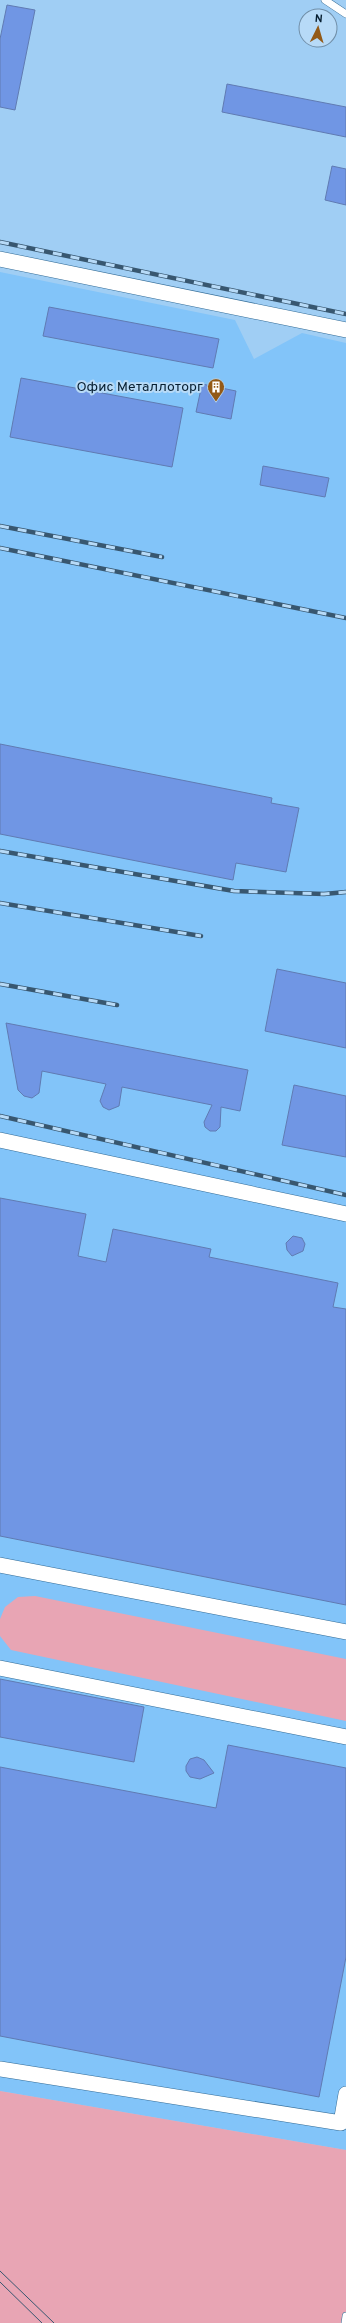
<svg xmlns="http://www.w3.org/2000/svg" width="346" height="2323" font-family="Overpass,sans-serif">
<rect width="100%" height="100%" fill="#a0cef4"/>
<path fill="#82c4f9" d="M0 272 235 320 254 359 302 333 346 343V2150L0 2091Z"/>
<path fill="#e8a5b4" d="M35 1596 346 1659V1721L11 1650 0 1636V1619L5 1607 18 1597Z
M0 2091 346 2150V2323H0Z"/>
<path fill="#7096e4" stroke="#607bb2" d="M7 5 35 10 15 110 0 107V39Z
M227 84 346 107V137L222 112Z
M332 166 346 169V205L325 200Z
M49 307 219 339 213 368 43 336Z
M21 378 183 408 172 467 10 437Z
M202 384 236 391 231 419 196 412Z
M263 466 329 478 325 497 260 485Z
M0 744 272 798 271 803 299 808 286 872 236 863 233 880 0 834Z
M277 969 346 983V1048L265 1031Z
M6 1023 248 1070 240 1111 221 1107 220 1127 216 1131H210L205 1127 204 1122 212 1105 122 1087 119 1106 109 1110 103 1107 100 1101 106 1084 42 1071 39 1093 32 1098 24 1096 18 1090Z
M294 1085 346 1096V1157L282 1145Z
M0 1198 86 1214 78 1256 106 1262 113 1229 211 1249 209 1257 338 1283 333 1307 346 1309V1605L0 1536Z
M293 1236 302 1238 305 1244 303 1251 292 1256 287 1250 286 1243Z
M0 1679 144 1707 134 1762 0 1737Z
M228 1745 346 1768V1957L319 2097 0 2036V1767L216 1808Z
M197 1757 204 1760 214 1773 200 1779 190 1777 186 1771V1766L190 1759Z"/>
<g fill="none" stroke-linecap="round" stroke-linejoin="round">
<g stroke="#326b96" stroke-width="8">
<path id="lane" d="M325 0 346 14
M345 2323 346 2316"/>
</g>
<g stroke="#326b96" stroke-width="16">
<path id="street" d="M0 259 346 330
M0 1140 346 1214
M0 1565 346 1632
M0 1668 346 1737
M0 2069 341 2123 346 2094"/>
</g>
<use href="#lane" stroke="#fff" stroke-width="7"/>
<use href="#street" stroke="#fff" stroke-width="15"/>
<path stroke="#385770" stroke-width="1" d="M0 2271 54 2323
M0 2282 42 2323"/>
<g stroke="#385770" stroke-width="4.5">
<path id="rail" d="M0 242 346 314
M0 526 162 557
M0 548 346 618
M0 851 234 891 324 894 346 892
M0 903 201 936
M0 984 117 1005
M0 1116 346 1195"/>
</g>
<use href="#rail" stroke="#b7daf7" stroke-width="3" stroke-dasharray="9" stroke-linecap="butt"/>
</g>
<defs>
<g id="building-pin" transform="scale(0.9)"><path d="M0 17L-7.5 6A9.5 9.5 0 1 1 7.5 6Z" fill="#935916" stroke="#b7daf7"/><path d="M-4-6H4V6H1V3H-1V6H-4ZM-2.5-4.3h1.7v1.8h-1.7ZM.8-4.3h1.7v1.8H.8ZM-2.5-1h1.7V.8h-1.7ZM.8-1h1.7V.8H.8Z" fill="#fff"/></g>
</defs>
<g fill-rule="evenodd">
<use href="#building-pin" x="216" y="387"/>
</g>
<g text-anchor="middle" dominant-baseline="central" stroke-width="4" stroke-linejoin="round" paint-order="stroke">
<g font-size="14" fill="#071f31" stroke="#b7daf7" text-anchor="end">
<text x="203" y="387">Офис Металлоторг</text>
</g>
</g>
<g transform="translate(318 28) rotate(5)"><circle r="19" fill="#b7daf7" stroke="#718fa8"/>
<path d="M0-3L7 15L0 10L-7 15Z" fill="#935916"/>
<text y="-6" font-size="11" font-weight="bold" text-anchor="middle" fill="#071f31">N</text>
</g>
</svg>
